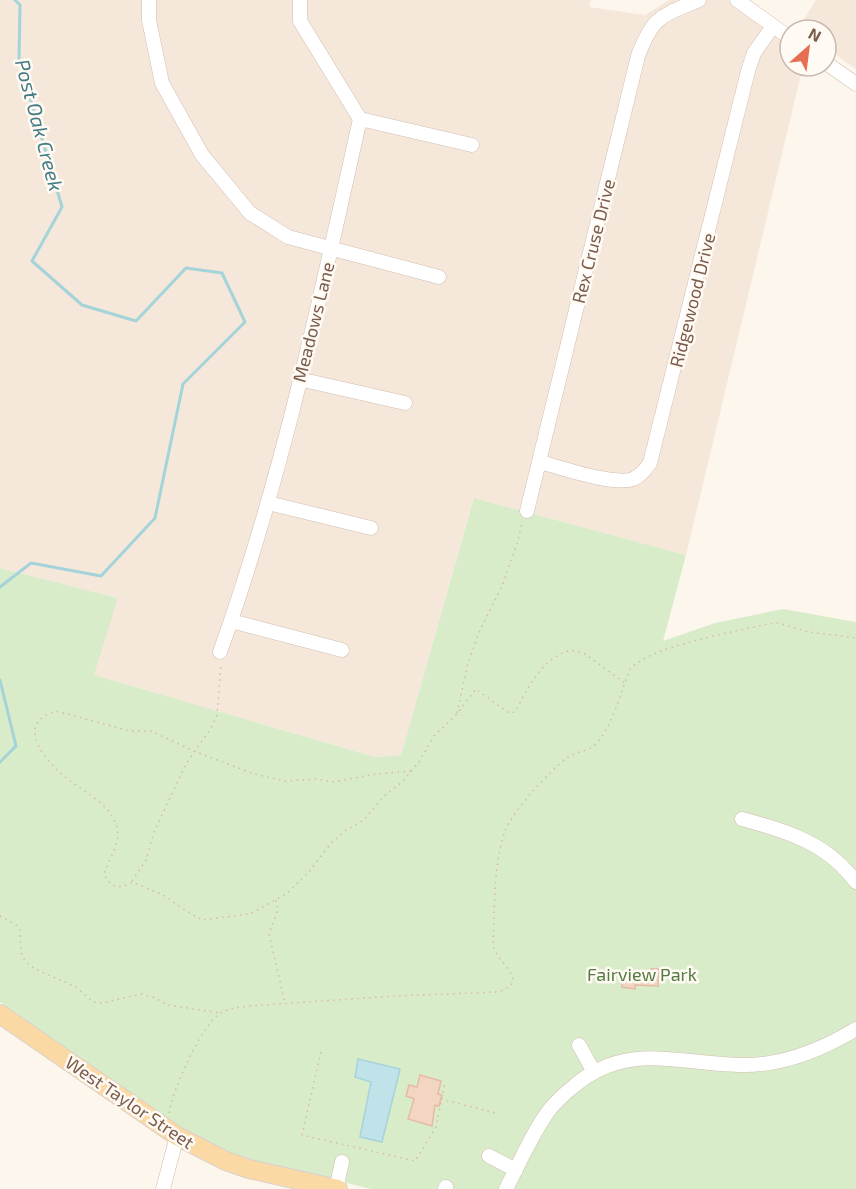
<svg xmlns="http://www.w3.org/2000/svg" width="856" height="1189" font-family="'Exo 2',sans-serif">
<rect width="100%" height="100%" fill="#fdf6ec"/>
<path fill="#f5e8da" d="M0 0H591L589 7 645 15 669 0H728L790 44V66H803L686 555 474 498 401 755 375 757 93 675 118 598 0 568Z
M816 0H856V69L826 48V30H801L798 28Z"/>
<path fill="#d8ecc9" d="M474 498 686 555 663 641 715 623 783 609 856 622V1189H371L237 1156 215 1148 173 1124 0 1002V568L118 598 94 675 375 757 401 755Z"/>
<path fill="#bfe3e8" stroke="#a5d3da" stroke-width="1.5" d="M358 1059 400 1069 382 1142 360 1137 371 1082 355 1077Z"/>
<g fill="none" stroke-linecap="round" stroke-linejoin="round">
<path stroke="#a5d3da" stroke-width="3" d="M0 587 31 563 101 576 155 518 183 384 245 322 222 273 186 268 136 321 82 305 32 261 62 207 19 60 20 5 15 0
M0 680 16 746 0 762"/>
</g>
<path fill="#f3d5c3" stroke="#e6bba3" stroke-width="1.5" d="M651 969H659L658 986 635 985V989L622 987 623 975 650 977Z
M420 1075 441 1081 438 1094 442 1095 439 1106 435 1105 432 1126 408 1119 414 1099 406 1096 409 1085 417 1087Z"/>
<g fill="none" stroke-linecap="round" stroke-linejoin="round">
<g stroke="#d1beb0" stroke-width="15">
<path id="minor" d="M149 0V20L162 83 202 155 250 213 288 237 439 277
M737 0 790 38
M826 63 856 84
M360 119 472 145
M299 379 405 403
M540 462C562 468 614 486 633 479 640 476 646 469 650 463L748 71 754 53 773 26
M268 503 371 528
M527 511 638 56C653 16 661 16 699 0
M231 621 342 650
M220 652C282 479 320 298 360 119L300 21V0
M742 819C787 831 827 843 856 882
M579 1045 594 1072
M489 1156 516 1170
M163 1189 177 1136
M336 1189 342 1162
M445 1189 446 1187
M506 1189C520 1162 532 1133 550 1109 557 1101 565 1093 573 1087 627 1040 681 1065 744 1065 783 1065 823 1049 856 1029"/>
</g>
<g stroke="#dad1cd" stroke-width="20">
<path id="major" d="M0 1014 177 1136 226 1161 249 1169 338 1189"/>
</g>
<path stroke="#d9b8a5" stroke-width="1.5" stroke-dasharray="1.5 4.5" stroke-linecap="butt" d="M457 713 468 663 480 630 502 586 517 544 522 523
M411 771 376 774 333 782 316 779 286 781 254 774 194 751 151 731H130L56 711C19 722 38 751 57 770 74 788 105 798 115 822 124 841 109 857 104 874 111 888 119 890 132 882L165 896 183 909 202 920 250 914 286 894 308 873 332 842 345 831 364 820 383 797 401 783 419 762 434 736 457 714 476 689 509 713 515 712C529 687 540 659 571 650L585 654 625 683
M132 881 146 860 154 832 186 764 211 728 217 715 221 665
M276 900 278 909 269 934 285 1003
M0 916 16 925 20 930 21 953 25 961 35 969 76 987 93 1002 102 1003 141 994 153 997 167 1005 221 1013
M321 1052 302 1135 415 1161 436 1127 445 1082
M441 1099 495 1113
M169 1113C172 1091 202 1023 222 1012 231 1008 240 1007 249 1006L395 996 497 992C534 982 495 962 493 945 495 908 493 866 505 831 512 812 550 770 567 758 576 751 588 752 596 744 612 727 621 692 630 669 650 646 735 632 767 624L778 623 809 632 856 638"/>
<use href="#minor" stroke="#fff" stroke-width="14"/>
<use href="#major" stroke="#fbd9a5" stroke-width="18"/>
</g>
<g text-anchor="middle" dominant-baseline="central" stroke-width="5" stroke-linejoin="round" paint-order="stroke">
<g font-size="18" fill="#7a5c4d" stroke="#fffaf3">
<text transform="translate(593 241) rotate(-76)">Rex Cruse Drive</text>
<text transform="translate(692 300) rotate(-76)">Ridgewood Drive</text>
<text transform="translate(313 322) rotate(-76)">Meadows Lane</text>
<text transform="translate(130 1102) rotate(34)">West Taylor Street</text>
</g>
<g font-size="18" fill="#537a41" stroke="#fffaf3">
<text x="642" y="974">Fairview Park</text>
</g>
<g font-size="20" font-style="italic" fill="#437c86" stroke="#fffaf3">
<text transform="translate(40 125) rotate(75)">Post Oak Creek</text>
</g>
</g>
<g transform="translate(808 48) rotate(28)"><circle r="28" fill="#fffaf3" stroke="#cabbb1" stroke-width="1.5"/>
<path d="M0-4.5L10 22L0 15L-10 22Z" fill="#e76f51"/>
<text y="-9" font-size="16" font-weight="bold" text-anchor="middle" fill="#7a5c4d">N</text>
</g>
</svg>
